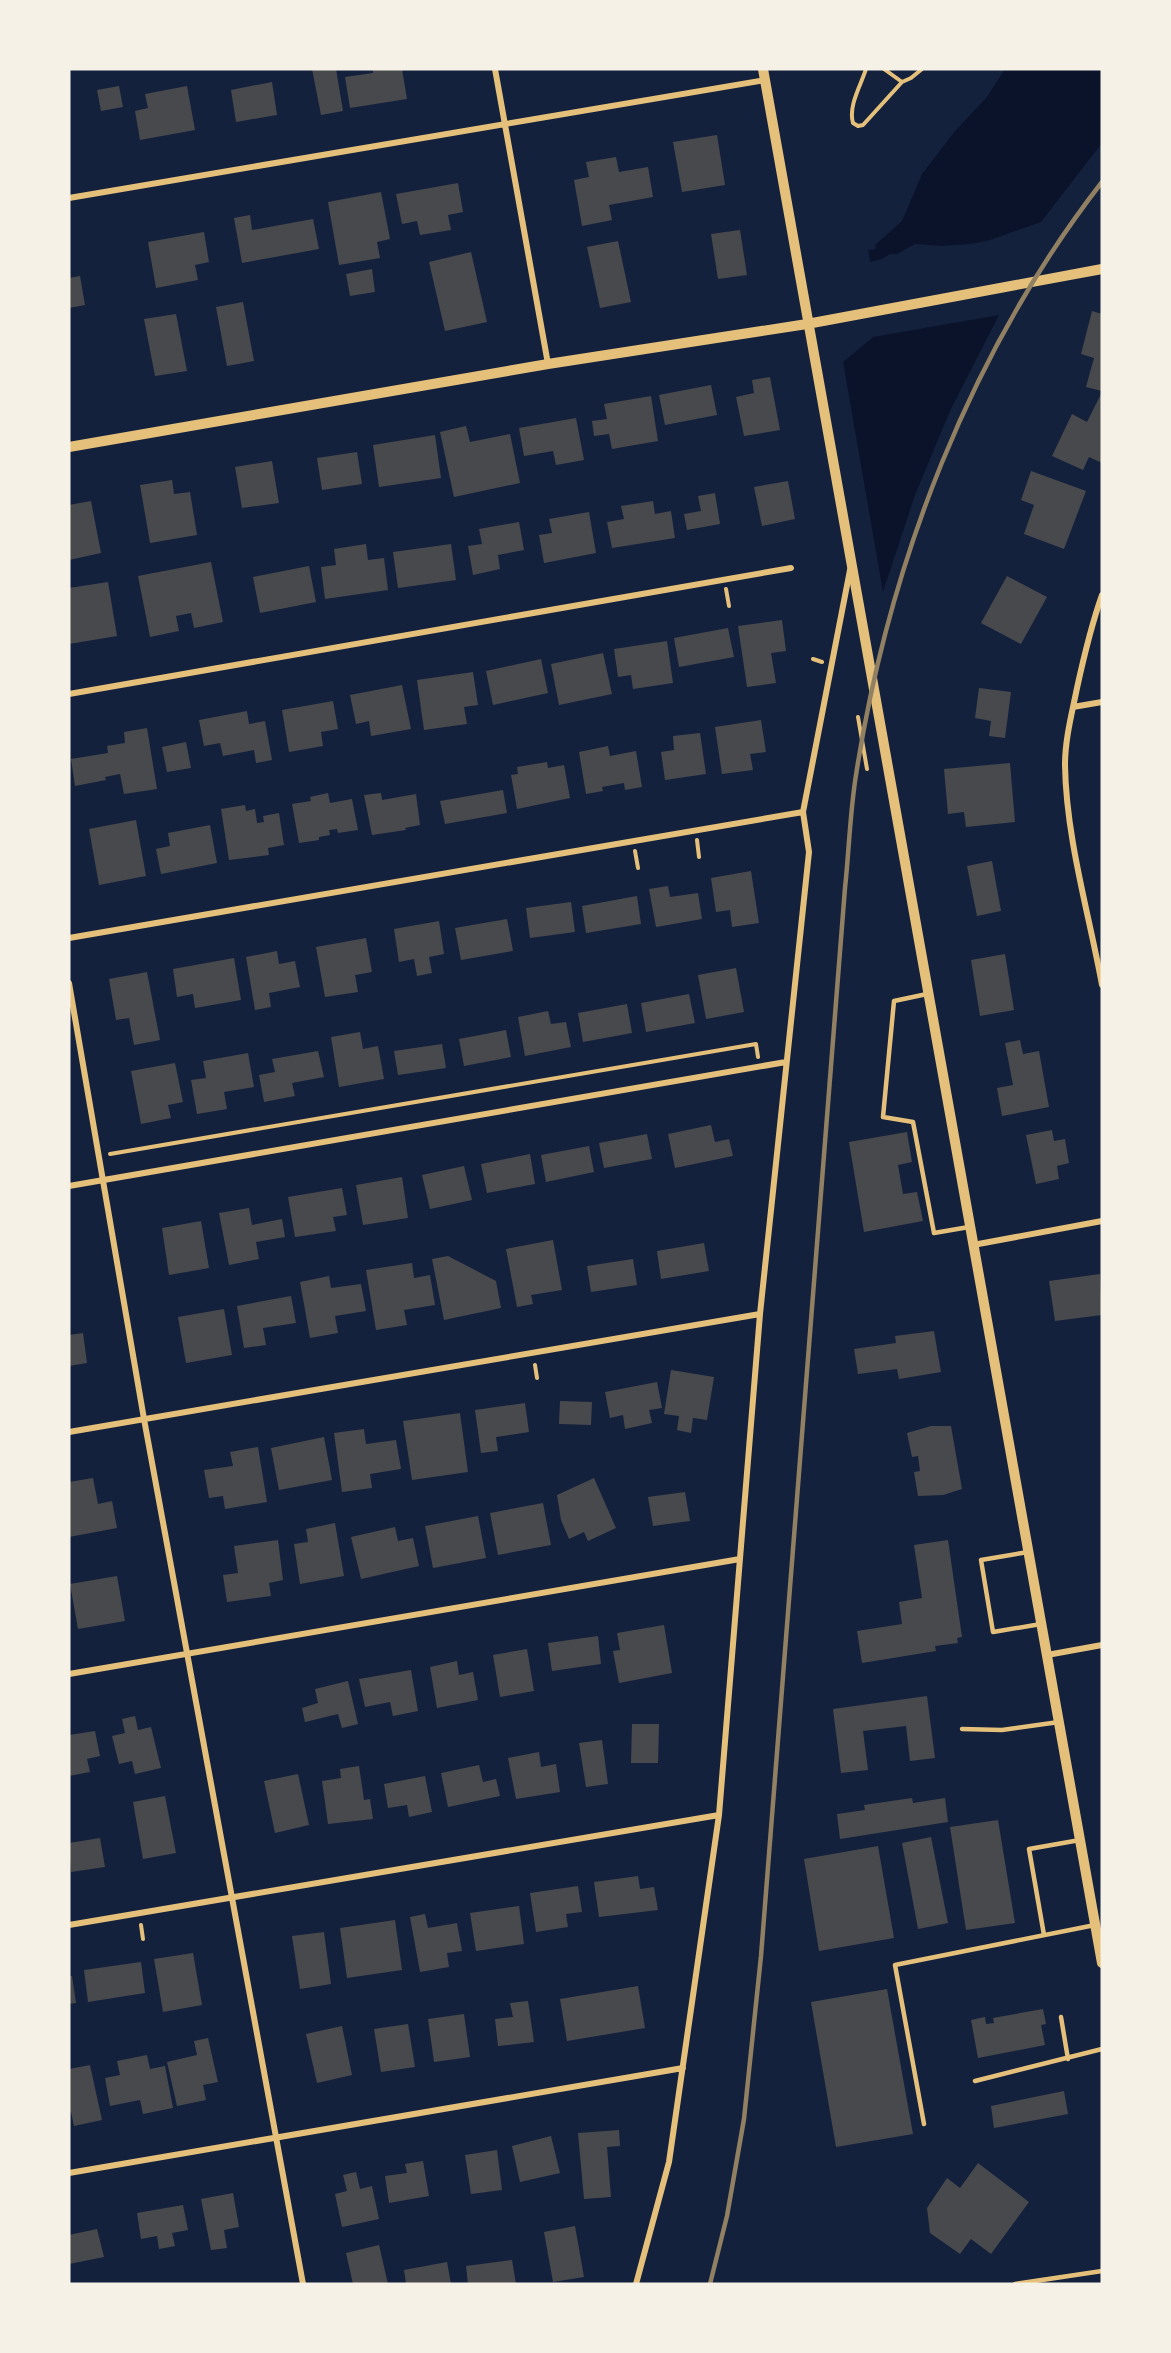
<svg xmlns="http://www.w3.org/2000/svg" width="1171" height="2353" font-family="'Public Sans',sans-serif">
<rect width="100%" height="100%" fill="#14213d"/>
<path fill="#0b132b" d="M1005 69H1102V143L1041 222 990 240 971 244 942 246 915 244 897 254H890L882 259 870 262 868 250 876 249 875 245 902 221 922 174 955 131 987 97Z
M999 315 950 411 915 495 883 592 843 362 873 337Z"/>
<path fill="#48494c" d="M312 69H336L343 111 321 115Z
M373 69H402L407 99 350 108 345 77 373 73Z
M272 82 277 115 236 122 231 90Z
M119 86 123 107 101 111 97 90Z
M187 86 195 130 140 140 135 111 148 108 145 94Z
M717 135 725 185 682 192 673 142Z
M616 157 619 172 648 167 653 197 609 205 612 220 582 226 574 180 589 177 586 162Z
M458 183 463 212 448 215 451 230 420 235 417 221 402 224 396 194Z
M381 192 390 239 377 242 380 258 339 265 328 202Z
M250 215 252 230 313 219 319 249 242 263 234 218Z
M740 230 747 275 718 279 711 234Z
M204 232 209 262 195 265 198 280 156 288 148 242Z
M618 241 631 302 600 308 587 247Z
M471 252 487 322 445 331 429 262Z
M372 269 375 292 350 296 346 274Z
M80 276 85 305 69 308V278Z
M243 302 254 361 227 366 216 307Z
M1092 311 1102 314V391L1086 387 1094 358 1081 354Z
M176 314 187 371 155 376 144 319Z
M770 377 780 430 744 436 736 397 754 393 752 380Z
M711 385 717 415 665 425 659 395Z
M1102 392V463L1089 457 1083 470 1052 456 1072 414 1087 422Z
M651 396 658 441 612 449 609 434 594 436 592 421 607 419 604 404Z
M576 418 584 460 556 465 553 451 524 456 519 428Z
M466 426 470 442 510 434 520 483 454 497 440 432Z
M435 435 441 478 379 487 373 445Z
M357 452 362 484 322 490 317 458Z
M272 461 279 503 242 508 235 467Z
M1031 471 1086 491 1064 549 1024 534 1034 505 1021 500Z
M172 480 174 494 190 492 197 535 150 543 140 485Z
M788 481 795 519 762 526 754 487Z
M715 493 720 524 687 530 684 514 701 511 698 496Z
M91 501 101 553 69 560V505Z
M653 501 655 514 671 511 675 538 612 548 607 522 624 519 621 506Z
M589 512 596 553 544 563 539 535 552 533 549 519Z
M519 522 524 550 498 555 500 569 473 575 468 546 482 544 479 529Z
M366 544 368 560 384 558 388 590 325 599 321 567 336 565 334 549Z
M451 544 456 580 398 588 393 552Z
M211 562 223 622 194 628 191 613 176 616 179 631 150 637 138 576Z
M309 566 316 602 260 613 253 577Z
M1007 576 1047 597 1021 644 981 623Z
M108 582 117 636 69 644V588Z
M782 620 786 651 771 653 776 683 747 687 738 626Z
M728 628 734 657 679 667 674 638Z
M667 641 673 683 633 689 631 675 618 677 614 649Z
M603 653 612 694 559 705 551 664Z
M541 659 548 693 493 705 486 671Z
M473 672 478 705 464 707 467 724 424 730 417 680Z
M402 685 411 729 371 736 369 721 356 724 350 695Z
M979 688 1011 692 1005 738 989 736 991 721 975 718Z
M333 701 338 729 321 732 323 746 289 752 282 710Z
M247 711 249 724 265 721 272 760 256 763 254 750 223 756 220 743 204 746 199 720Z
M761 720 766 752 750 754 753 770 722 774 715 727Z
M147 728 157 789 124 794 120 774 105 777 106 780 75 786 71 759 108 753 107 746 125 743 124 732Z
M700 733 706 774 665 780 661 752 674 750 673 736Z
M186 742 191 768 167 772 162 747Z
M608 746 610 756 636 751 642 787 625 790 624 783 602 787 603 791 586 794 579 752Z
M547 762 548 768 564 765 570 798 517 809 511 775 518 774 517 767Z
M1010 763 1015 822 966 827 964 812 948 814 944 769Z
M503 790 507 813 445 824 440 801Z
M328 793 330 803 352 799 358 830 338 833 337 829 329 830 330 835 319 837V840L299 843 292 804 311 801 310 797Z
M381 793 382 800 416 794 420 825 405 828 406 830 372 835 364 795Z
M245 805 246 811 255 809 257 823 264 822 263 816 279 813 284 845 268 848 269 855 229 860 221 809Z
M136 820 146 876 99 885 89 829Z
M210 825 217 863 161 874 156 849 170 846 168 833Z
M992 861 1001 911 977 916 967 866Z
M751 871 759 923 732 927 730 910 716 912 711 878Z
M668 886 670 897 698 893 702 919 656 927 649 889Z
M637 896 641 924 586 933 582 906Z
M571 902 575 932 530 938 526 908Z
M507 919 513 951 461 960 455 928Z
M439 921 444 954 429 957 432 973 417 976 414 959 399 962 394 929Z
M366 938 372 972 355 975 358 992 325 997 316 947Z
M277 951 279 964 295 961 300 987 269 993 271 1007 255 1010 246 957Z
M1005 954 1014 1010 980 1016 971 960Z
M234 958 241 1000 195 1008 193 994 177 997 173 969Z
M736 968 744 1012 706 1019 698 975Z
M147 972 160 1040 134 1045 129 1018 116 1020 109 979Z
M689 994 695 1023 646 1032 641 1003Z
M627 1004 632 1033 583 1042 578 1013Z
M548 1011 551 1024 566 1022 571 1047 525 1056 518 1017Z
M506 1030 511 1057 464 1066 459 1039Z
M360 1032 363 1049 378 1046 384 1079 339 1087 331 1037Z
M1020 1040 1023 1054 1039 1051 1049 1107 1002 1116 997 1088 1013 1085 1005 1043Z
M442 1044 446 1068 398 1075 394 1051Z
M318 1051 324 1077 292 1083 295 1096 264 1102 259 1075 275 1072 272 1059Z
M248 1053 254 1087 224 1092 227 1109 197 1114 191 1080 206 1078 203 1061Z
M175 1063 183 1102 168 1105 171 1118 141 1124 131 1071Z
M711 1125 715 1142 729 1139 733 1156 675 1168 668 1134Z
M1052 1130 1054 1141 1065 1139 1069 1163 1057 1166 1059 1179 1036 1184 1026 1135Z
M907 1132 912 1162 898 1165 903 1194 917 1192 923 1221 864 1232 849 1142Z
M647 1134 652 1159 604 1168 599 1143Z
M589 1146 594 1172 546 1182 541 1155Z
M530 1154 535 1184 487 1193 481 1164Z
M464 1166 472 1200 430 1209 422 1175Z
M402 1177 408 1218 363 1225 356 1185Z
M342 1188 347 1215 333 1217 336 1231 295 1237 288 1197Z
M249 1208 252 1225 282 1219 285 1237 256 1242 259 1259 229 1265 219 1213Z
M201 1221 209 1268 169 1275 162 1228Z
M553 1240 562 1290 531 1295 533 1304 517 1307 506 1249Z
M704 1243 709 1271 661 1279 657 1251Z
M448 1256 496 1281 501 1308 444 1320 432 1259Z
M633 1259 637 1285 591 1292 587 1266Z
M412 1263 414 1278 430 1275 435 1305 404 1310 407 1325 376 1330 366 1270Z
M1100 1274 1102 1315 1055 1321 1049 1281Z
M329 1276 331 1288 361 1284 366 1311 335 1316 338 1333 310 1338 300 1282Z
M291 1296 296 1323 263 1328 266 1345 244 1348 237 1306Z
M224 1309 232 1355 186 1363 178 1317Z
M934 1331 941 1372 899 1379 897 1369 858 1374 854 1349 896 1343 895 1336Z
M83 1333 87 1363 69 1366V1335Z
M671 1370 714 1377 707 1420 693 1418 691 1433 677 1430 679 1416 664 1414Z
M657 1382 662 1408 649 1410 652 1423 625 1429 623 1415 610 1418 605 1392Z
M560 1401 592 1402 591 1425 559 1424Z
M525 1403 529 1432 496 1437 498 1451 481 1453 475 1410Z
M460 1413 468 1472 412 1480 403 1421Z
M931 1426H951L962 1489 943 1495 918 1496 914 1472 920 1471 918 1456 912 1457 907 1433Z
M364 1429 366 1444 396 1440 401 1469 370 1474 372 1488 342 1492 334 1433Z
M324 1437 332 1480 279 1490 271 1448Z
M258 1447 267 1502 225 1509 223 1496 209 1498 204 1470 233 1466 230 1452Z
M93 1478 98 1504 112 1501 117 1528 69 1537V1482Z
M594 1478 616 1528 588 1541 584 1532 569 1539 561 1520 557 1495Z
M685 1492 690 1521 653 1526 648 1497Z
M543 1503 551 1545 498 1555 490 1513Z
M478 1516 486 1558 433 1568 425 1526Z
M335 1523 344 1576 300 1584 294 1544 308 1542 306 1529Z
M395 1527 398 1541 413 1538 419 1566 361 1579 351 1537Z
M278 1540 283 1580 269 1583 271 1596 227 1602 223 1575 238 1573 234 1546Z
M948 1540 962 1637 957 1638 958 1643 935 1646 936 1651 862 1663 857 1631 902 1624 899 1602 922 1598 914 1545Z
M117 1576 125 1621 78 1629 70 1584Z
M664 1625 672 1673 619 1683 613 1651 620 1650 617 1633Z
M598 1636 601 1664 552 1671 548 1643Z
M527 1649 534 1691 500 1697 493 1655Z
M457 1661 459 1675 473 1672 478 1700 437 1708 430 1667Z
M411 1670 418 1711 393 1716 390 1702 365 1707 359 1679Z
M348 1681 358 1724 342 1728 338 1714 305 1722 302 1708 318 1703 315 1689Z
M927 1696 935 1758 910 1761 906 1726 863 1731 868 1770 841 1773 833 1709Z
M135 1716 138 1730 151 1727 161 1768 135 1774 132 1761 119 1764 112 1736 125 1733 122 1719Z
M632 1724H659L658 1763H631Z
M95 1731 100 1756 87 1759 90 1772 69 1776V1735Z
M602 1740 608 1784 586 1787 579 1743Z
M539 1752 541 1767 556 1764 560 1792 516 1799 508 1758Z
M479 1765 483 1782 496 1779 500 1796 448 1807 441 1773Z
M359 1766 364 1800 370 1799 373 1819 328 1824 322 1781 341 1778 340 1769Z
M298 1774 309 1825 275 1833 264 1781Z
M425 1776 432 1812 409 1817 407 1805 388 1808 384 1784Z
M165 1796 176 1853 143 1859 133 1802Z
M912 1798 913 1803 945 1798 948 1822 840 1839 837 1814 865 1810 864 1805Z
M998 1820 1015 1923 966 1930 950 1827Z
M931 1837 948 1923 918 1929 902 1843Z
M100 1838 105 1867 71 1872 69 1843Z
M878 1846 894 1938 819 1951 804 1859Z
M638 1876 640 1889 654 1887 658 1910 599 1917 594 1882Z
M578 1886 582 1912 566 1914 568 1927 536 1932 530 1893Z
M519 1906 524 1944 476 1951 470 1913Z
M425 1914 428 1928 457 1923 462 1951 447 1953 449 1967 420 1972 410 1917Z
M395 1920 402 1970 347 1978 340 1928Z
M324 1932 331 1984 300 1989 292 1936Z
M193 1953 202 2005 163 2012 154 1959Z
M141 1962 145 1993 88 2002 84 1970Z
M69 1976H72L76 2003 69 2004Z
M638 1986 645 2028 567 2041 560 1999Z
M887 1989 913 2134 836 2147 811 2002Z
M528 2001 534 2042 498 2046 495 2019 513 2017 510 2003Z
M1043 2009 1046 2024 1041 2025 1045 2045 978 2058 971 2020 985 2017 986 2024 994 2023 993 2018Z
M464 2014 470 2057 434 2062 428 2019Z
M408 2024 415 2067 381 2072 374 2029Z
M342 2026 352 2075 317 2083 306 2034Z
M208 2038 218 2082 203 2085 206 2100 177 2106 167 2062 197 2055 194 2041Z
M147 2055 150 2069 165 2066 173 2108 143 2114 140 2100 110 2106 105 2078 120 2075 117 2061Z
M90 2065 102 2120 74 2126 71 2112 69 2113V2069Z
M1064 2091 1068 2114 994 2128 991 2106Z
M619 2130 620 2146 607 2147 611 2197 584 2199 578 2133Z
M551 2136 560 2173 520 2182 512 2146Z
M497 2150 502 2190 471 2194 465 2155Z
M423 2161 429 2196 389 2203 385 2176 407 2173 405 2164Z
M978 2163 1029 2202 991 2254 971 2239 960 2254 930 2233 927 2208 947 2178 960 2188Z
M356 2172 360 2189 372 2186 379 2219 342 2227 335 2194 347 2191 343 2175Z
M233 2193 239 2227 224 2230 227 2248 211 2250 201 2199Z
M183 2205 188 2230 172 2233 175 2246 159 2249 157 2236 141 2239 137 2213Z
M575 2226 584 2277 553 2282 544 2232Z
M97 2229 104 2257 69 2264V2235Z
M379 2245 388 2284H353L346 2253Z
M512 2260 516 2284H468L466 2266Z
M447 2262 451 2284H406L404 2270Z"/>
<g fill="none" stroke-linecap="round" stroke-linejoin="round">
<path stroke="#e5c07b" stroke-width="4" d="M866 69C861 85 848 106 853 123L858 126 863 125 902 82
M884 69 902 82 911 78 922 69
M726 589 729 606
M813 659 822 662
M858 717 867 769
M697 840 699 857
M635 851 638 868
M110 1154 756 1044 758 1057
M535 1365 537 1378
M141 1925 143 1939"/>
<path stroke="#e5c07b" stroke-width="4.5" d="M927 994 894 1001 883 1117 913 1122 934 1233 969 1227
M1028 1552 981 1560 993 1632 1041 1624
M962 1729 1002 1730 1059 1722
M1044 1935 1029 1849 1080 1840
M1061 2017 1068 2059
M975 2081 1102 2049
M924 2124 895 1965 1095 1925
M1015 2284 1102 2271"/>
<path stroke="#e5c07b" stroke-width="6" d="M495 69 548 364
M69 198 765 80
M1102 595C1091 626 1084 656 1077 688 1072 713 1065 739 1065 765 1066 837 1089 914 1102 985
M69 694 791 568
M1073 707 1102 702
M69 938 803 812
M69 983 144 1419 303 2284
M69 1186 786 1062
M973 1245 1102 1221
M69 1432 760 1314
M1047 1655 1102 1645
M69 1674 740 1559
M69 1925 719 1815
M69 2173 683 2068
M636 2284 669 2162 719 1815 760 1314 809 852 803 812 850 570"/>
<path stroke="#e5c07b" stroke-width="10" d="M763 69 1102 1963
M69 447 548 364 807 324 1102 269"/>
<path stroke="#918062" stroke-width="4.5" d="M710 2284 727 2216 744 2119 761 1956 845 888C849 851 850 812 856 775 889 563 970 352 1102 182"/>
</g>
<rect width="1171" height="2353" fill="none" stroke="#f6f1e7" stroke-width="141"/>
</svg>
